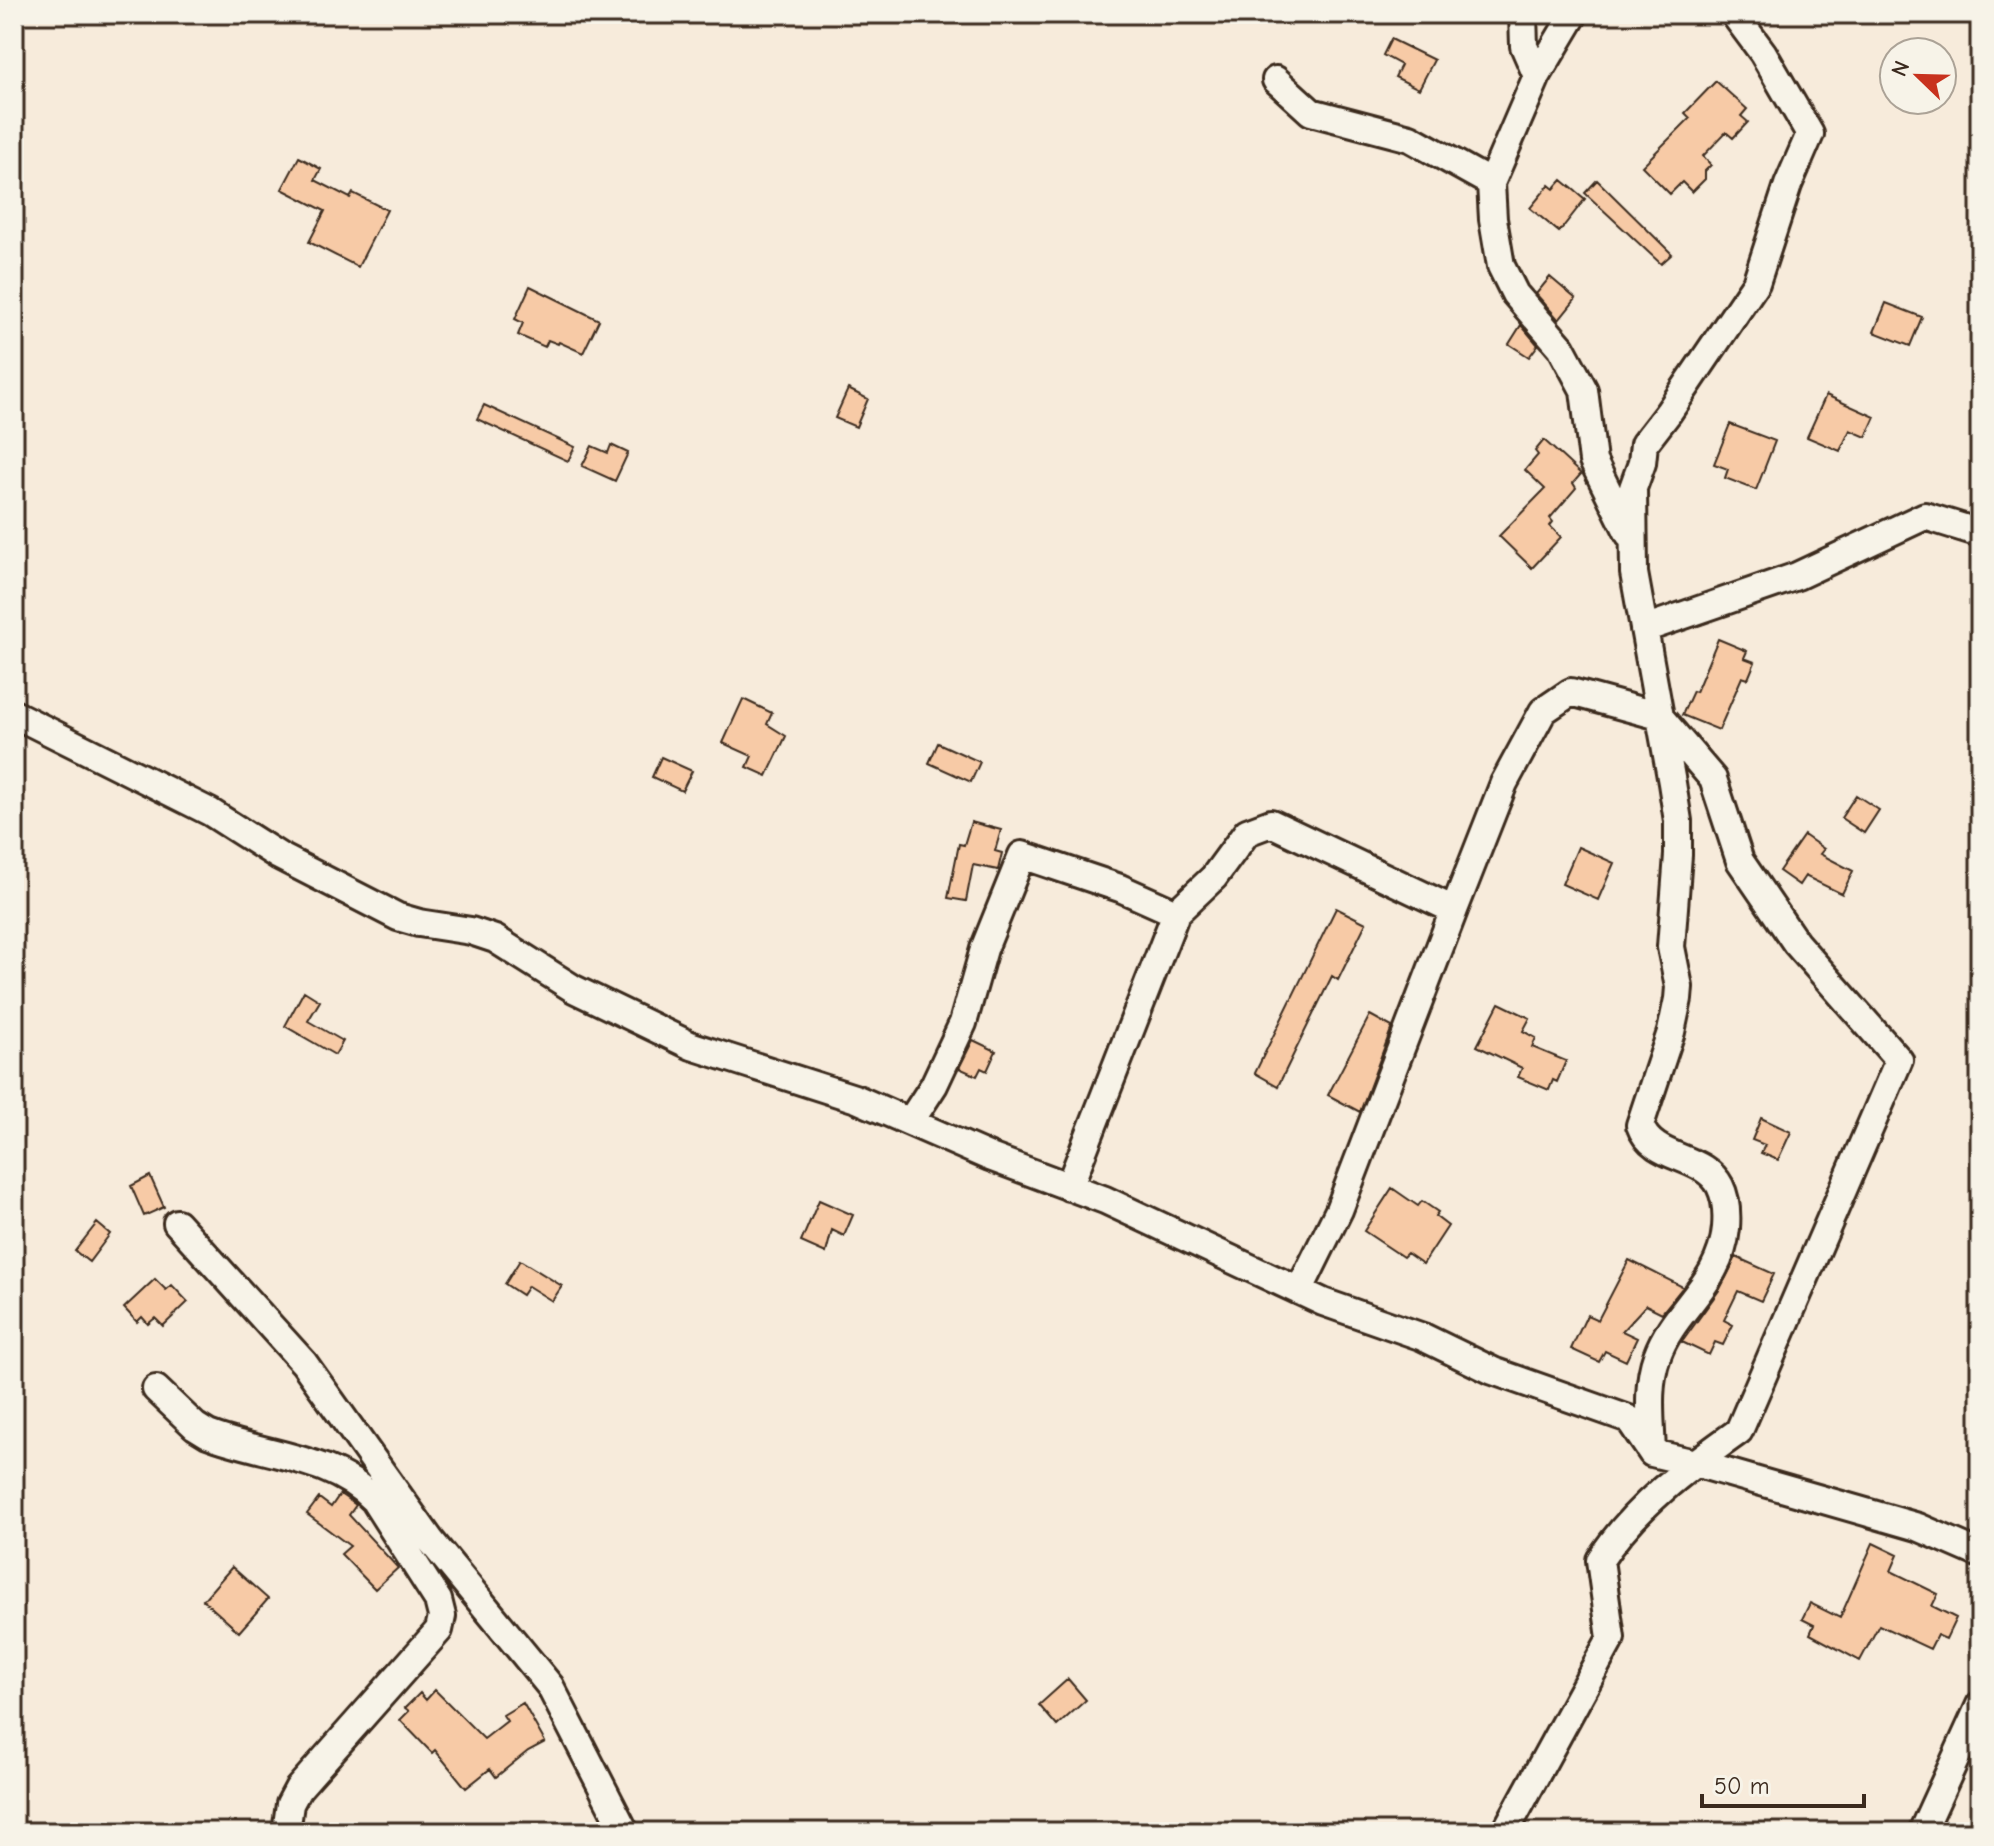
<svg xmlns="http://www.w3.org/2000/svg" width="1994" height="1846" font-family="'Comic Neue',sans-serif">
<rect width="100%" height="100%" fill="#f7ebdb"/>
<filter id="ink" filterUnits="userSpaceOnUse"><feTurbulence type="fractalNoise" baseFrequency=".0125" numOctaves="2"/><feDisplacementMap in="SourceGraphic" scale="16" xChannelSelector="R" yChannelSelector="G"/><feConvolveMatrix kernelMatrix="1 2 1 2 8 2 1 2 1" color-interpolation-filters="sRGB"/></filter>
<g filter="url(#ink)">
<path fill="#f7caa6" stroke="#3b2a1e" stroke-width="2" d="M1391 39 1434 60 1419 89 1395 77 1401 65 1383 55Z
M1716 81 1747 109 1741 116 1748 122 1733 138 1726 132 1703 156 1711 165 1705 171V179L1692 192 1682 182 1670 194 1642 166 1690 118 1685 113Z
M299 157 321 169 315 180 350 198 353 193 387 210 358 267 309 242 325 211 282 189Z
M1562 180 1585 199 1559 232 1530 208 1549 185 1554 189Z
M1597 180 1672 254 1661 264 1585 193Z
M1550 277 1576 299 1559 320 1536 294Z
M530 286 599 320 583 353 559 342 558 344 548 340 545 347 518 335 523 323 515 319Z
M1886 303 1922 317 1910 346 1874 332Z
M1521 325 1538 345 1529 357 1509 344Z
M848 389 868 399 856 427 835 418Z
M1826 395 1875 417 1866 437 1850 430 1840 451 1807 437Z
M484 405 575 447 568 461 477 419Z
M1730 424 1775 441 1756 490 1725 478 1728 469 1714 464Z
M1544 440 1581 474 1573 483 1576 488 1550 518 1553 522 1550 526 1561 537 1532 568 1499 536 1545 489 1525 470 1538 455 1535 451Z
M611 445 628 453 615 481 582 466 592 446 608 453Z
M1718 639 1747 651 1744 658 1755 662 1748 679 1742 677 1719 730 1682 715 1693 691 1696 692Z
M743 699 772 713 767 724 786 736 767 776 747 767 752 756 723 743Z
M938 743 980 762 971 782 929 763Z
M661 757 692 771 682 791 652 777Z
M1856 795 1879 810 1864 833 1841 818Z
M971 822 1001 830 995 851 1002 853 998 870 973 865 966 901 948 898 959 844 964 845Z
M1804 835 1824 849 1820 854 1853 871 1842 894 1805 876 1799 885 1779 871Z
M1578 847 1614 863 1598 900 1562 884Z
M1336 908 1366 923 1338 980 1332 976 1278 1086 1255 1073Z
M304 991 320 1001 308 1021 343 1041 335 1055 285 1026Z
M1499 1003 1530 1018 1523 1031 1536 1038 1532 1047 1566 1061 1557 1082 1553 1080 1549 1090 1518 1077 1522 1068 1477 1046Z
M1370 1015 1392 1027 1360 1112 1328 1095Z
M973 1040 996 1051 987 1071 981 1068 977 1076 959 1068Z
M1761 1118 1791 1132 1778 1160 1761 1153 1765 1145 1752 1140Z
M150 1176 164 1207 144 1216 131 1186Z
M1392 1188 1418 1206 1422 1201 1438 1212 1435 1216 1448 1226 1423 1264 1407 1253 1403 1257 1364 1231Z
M819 1200 853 1215 844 1236 832 1230 826 1253 801 1242Z
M97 1223 110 1234 89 1262 75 1251Z
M1736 1257 1774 1274 1761 1301 1738 1291 1724 1320 1733 1325 1723 1345 1715 1342 1709 1355 1682 1342 1720 1289Z
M520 1260 562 1286 552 1301 528 1286 522 1295 505 1284Z
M1629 1260 1683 1287 1662 1313 1646 1305 1622 1331 1637 1338 1626 1361 1605 1351 1599 1362 1571 1349 1587 1315 1598 1320Z
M155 1279 166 1290 172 1285 188 1302 163 1326 155 1318 148 1324 142 1317 137 1322 124 1308Z
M340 1494 356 1505 349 1515 398 1568 375 1589 341 1554 350 1546 307 1514 319 1498 331 1507Z
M1873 1543 1898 1555 1891 1571 1938 1594 1932 1606 1956 1618 1946 1639 1937 1635 1930 1649 1879 1625 1860 1661 1810 1634 1814 1625 1802 1619 1810 1603 1840 1618Z
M232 1567 268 1599 239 1632 203 1600Z
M1068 1679 1086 1700 1057 1726 1039 1705Z
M435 1690 484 1739 507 1721 503 1715 523 1703 545 1742 528 1751 496 1777 490 1769 466 1788 435 1750 432 1753 400 1720 409 1711 405 1708 420 1693 426 1700Z"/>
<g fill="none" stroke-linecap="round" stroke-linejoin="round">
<g stroke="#3b2a1e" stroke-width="32">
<path id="minor" d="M1523 14 1524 46 1537 76
M1276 80 1311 112 1410 138 1491 183 1537 76 1574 14
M1491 183 1493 219 1501 266 1515 294 1561 347 1584 390 1593 461 1629 534
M1644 629 1797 576 1925 516 1980 533
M14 714 210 812 279 856 398 917 419 923 471 931 495 939 574 989 692 1046 857 1099 990 1157 1105 1200 1323 1302 1423 1337 1493 1371 1629 1419 1652 1453 1695 1463 1918 1527 1980 1554
M910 1122 934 1085 963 1023 984 949 1022 855 1120 888 1176 913 1214 877 1247 832 1271 823 1454 910 1504 783 1543 711 1571 692 1659 716 1713 779 1740 861 1796 943 1899 1060 1739 1431C1687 1468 1635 1506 1600 1560L1611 1638 1505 1832
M1069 1187 1176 913
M177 1223 304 1363 431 1541 550 1686 625 1832
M1299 1291 1339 1210 1454 910
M156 1389 195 1426 208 1434C262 1455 332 1456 374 1500L438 1600 442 1616 439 1630 298 1789 290 1804 286 1832
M1652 1453C1651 1422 1646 1386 1657 1356 1674 1308 1721 1285 1726 1228 1727 1215 1726 1198 1720 1186 1704 1154 1652 1161 1640 1125L1671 1032 1678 999 1679 987 1671 947 1678 855V821L1672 783 1634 573 1633 488 1642 463 1644 444 1668 413 1756 283 1788 185 1810 134 1763 53 1734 14
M1922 1832 1980 1705"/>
</g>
<use href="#minor" stroke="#f7f3e8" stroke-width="26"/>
</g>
</g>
<rect width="1994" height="1846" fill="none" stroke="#f7f3e8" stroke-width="48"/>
<rect x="24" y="24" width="1946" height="1798" fill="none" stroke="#3b2a1e" stroke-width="3" filter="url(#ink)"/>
<g transform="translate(1918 76) rotate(293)"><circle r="38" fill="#f7f3e8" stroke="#aca397" stroke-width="2"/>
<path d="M0-6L14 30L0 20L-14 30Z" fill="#c8321e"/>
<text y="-12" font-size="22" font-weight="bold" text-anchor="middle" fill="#3b2a1e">N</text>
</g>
<path d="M1702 1794v12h162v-12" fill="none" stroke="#3b2a1e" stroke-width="4"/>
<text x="1714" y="1794" font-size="24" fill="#3b2a1e" stroke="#f7f3e8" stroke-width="6" paint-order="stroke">50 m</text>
</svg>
